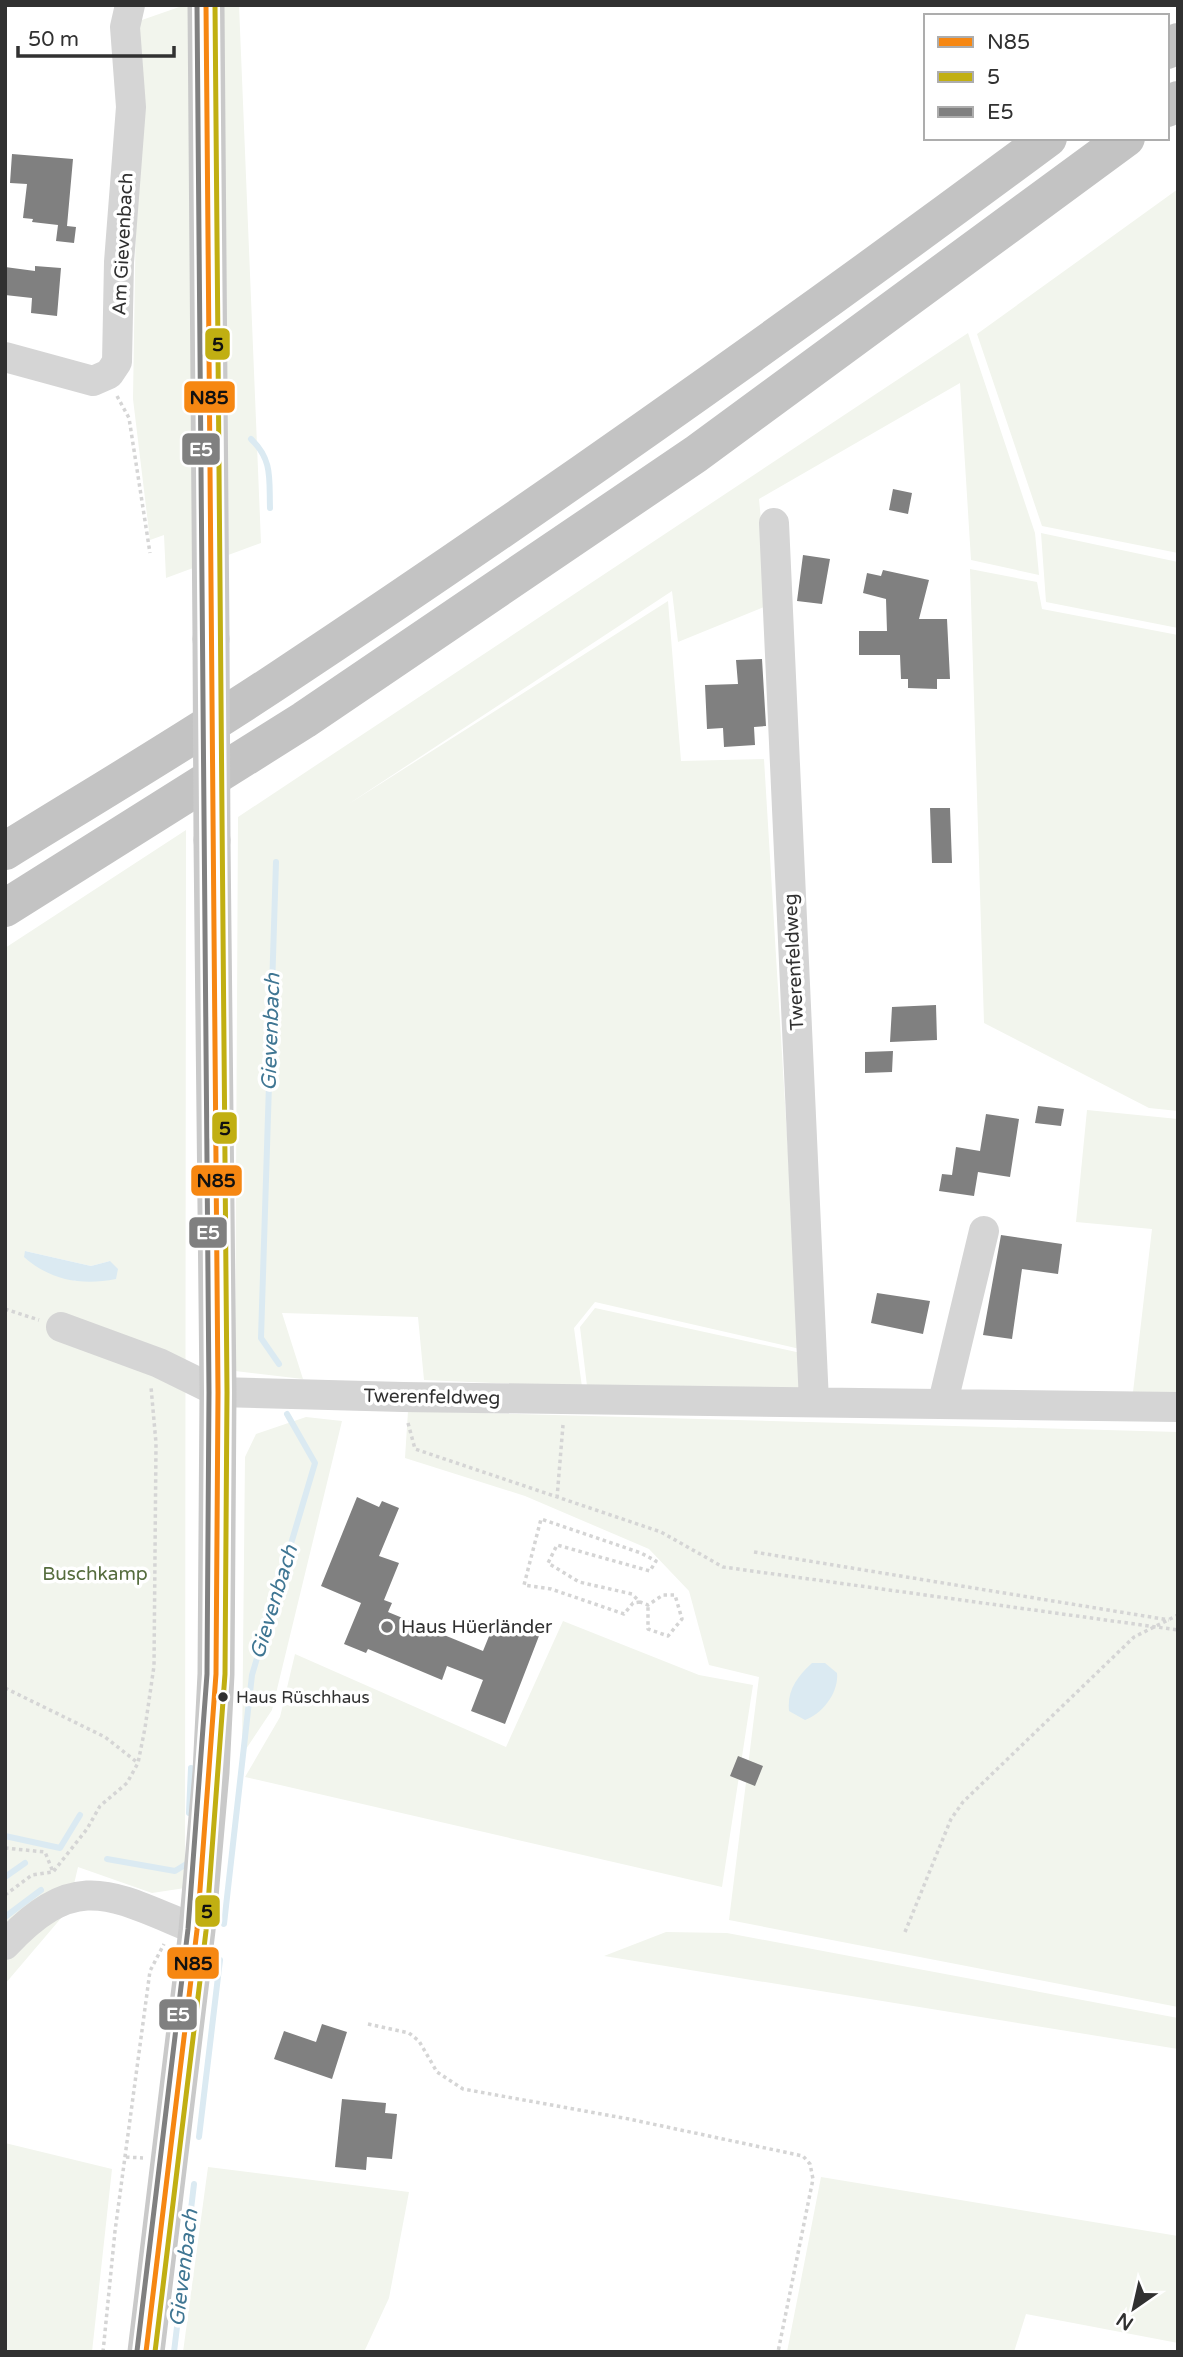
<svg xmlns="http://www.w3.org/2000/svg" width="1183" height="2357" font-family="'Varela Round',sans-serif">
<rect width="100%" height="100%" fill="#fff"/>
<path fill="#f2f5ed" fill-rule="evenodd" d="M185 5H239L261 543 166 578 164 535 150 540 133 399 139 21Z
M1178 189V553L1042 526 977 334Z
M968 333 1035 533 1039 575 971 560 960 383 759 499 769 605 678 642 672 591 347 805 668 601 681 761 764 759 800 1349 595 1302 574 1328 582 1387 424 1380 418 1317 282 1313 303 1379 235 1371 238 817Z
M1041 533 1178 562V628L1046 602Z
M970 569 1037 582 1042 609 1178 635V1111L1149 1108 984 1023Z
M186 830 185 1888 152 1893 78 1867 68 1910 5 1984V948ZM25 1251 91 1266 110 1261 75 1281Z
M1087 1110 1178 1119V1394L1133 1392 1152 1229 1076 1222Z
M595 1308 801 1353 804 1399 587 1386 580 1327Z
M408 1411 1178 1432V2007L729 1920 759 1677 709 1665 689 1591 649 1549 525 1496 405 1458Z
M306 1417 342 1421 272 1710 242 1755 245 1457 256 1434Z
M563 1621 699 1675 753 1685 722 1887 245 1777 280 1717 295 1654 506 1747Z
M666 1932 727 1933 1178 2018V2049L604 1956Z
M5 2143 112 2169 92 2352H5Z
M208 2167 409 2192 389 2298 364 2352H183Z
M821 2177 1178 2236V2343L1026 2314 1014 2352H787Z"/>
<path fill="#dbeaf2" d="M25 1251 91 1266 110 1261 118 1269 116 1279C81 1286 50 1280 24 1257Z
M812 1663H825L837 1673C839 1693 822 1714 805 1720L789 1711C787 1690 797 1677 812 1663Z"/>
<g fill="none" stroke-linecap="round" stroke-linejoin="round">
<path stroke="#dbeaf2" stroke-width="6" d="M251 439C273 460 269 479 270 508
M276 862 261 1338 279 1364
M189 1813 191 1768
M5 1836 60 1848 80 1815
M107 1859 175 1871 188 1863V1859
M5 1877 25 1863
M5 1917 41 1890
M224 1924 252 1675 315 1463 287 1414
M199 2137 220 1960
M174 2352 194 2184"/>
</g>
<path fill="#808080" d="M12 154 73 159 67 226 76 227 74 243 56 241 58 225 32 222 33 219 23 218 27 184 10 183Z
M35 266 61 268 57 316 31 313 32 298 5 295V267L35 271Z
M893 489 912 493 908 514 889 510Z
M803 555 830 559 822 604 797 601Z
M883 570 929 580 919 619H947L950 679H937V689L908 688V679H901L900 655H859V631H887L886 599 863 593 867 573 881 576Z
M762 659 766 726 754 727 755 745 724 747 723 728 707 729 705 685 738 684 736 660Z
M930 808H950L952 863H932Z
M936 1005 937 1040 890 1042 892 1007Z
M893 1051 892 1072 865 1073V1052Z
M1038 1106 1064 1109 1061 1126 1035 1123Z
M986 1114 1019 1119 1010 1177 978 1172 974 1196 939 1191 942 1174 952 1175 956 1147 980 1151Z
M1001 1235 1062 1244 1058 1274 1022 1269 1012 1339 983 1335Z
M877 1293 930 1301 923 1334 871 1323Z
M357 1497 379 1507 382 1501 399 1508 379 1556 399 1563 384 1600 392 1603 388 1612 483 1651 496 1619 539 1636 505 1724 471 1711 483 1680 447 1666 442 1680 368 1649 366 1653 344 1644 361 1603 321 1586Z
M738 1756 763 1766 755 1786 730 1776Z
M322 2024 347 2032 332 2079 274 2059 284 2031 316 2042Z
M342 2099 386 2103 385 2113 397 2114 392 2159 367 2157 366 2170 335 2167Z"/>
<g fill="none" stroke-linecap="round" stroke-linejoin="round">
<path stroke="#d5d5d5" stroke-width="3.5" stroke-dasharray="3.5 3.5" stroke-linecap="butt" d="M117 396 129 418 150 553
M5 1309 39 1320
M408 1423 415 1449 661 1532 723 1567 1178 1630
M557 1498 563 1425
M754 1552 1169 1620
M640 1602 633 1603 624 1614 551 1589 524 1585 541 1519 641 1553 656 1561 650 1571 557 1545 548 1563 579 1582 632 1594 640 1602 648 1605 663 1595H675L682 1619 668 1636 648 1629V1605
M5 1688 105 1737 138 1763
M5 1848 45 1852 53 1872
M5 1895 32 1875 53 1872 87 1829 100 1806 127 1783 138 1763 145 1728 154 1666 156 1443 151 1387
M905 1932 951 1819 963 1802 1134 1637 1178 1615
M368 2024 409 2033 419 2041 437 2072 463 2089 629 2119 803 2156 810 2164 813 2179 778 2352
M126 2157 143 2158
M103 2352 115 2231 150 1971 164 1944"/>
<path stroke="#d5d5d5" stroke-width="30" d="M5 357 93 381 109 374 117 362 119 262 131 107 125 27 130 5
M774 523 814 1402
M61 1327 159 1363 218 1392 403 1397 1178 1407
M943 1402 984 1231
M5 1945C77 1868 111 1895 197 1930"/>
<path stroke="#c9c9c9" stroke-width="37" d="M206 5 211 639
M146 2352 197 1930 211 1772 216 1674 218 1392 212 840"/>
<path stroke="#c3c3c3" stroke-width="38" d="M1167 50 1178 42
M1167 108 1178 100
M5 851C97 794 190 739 280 679 541 506 796 325 1048 138
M5 908 304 720 696 454 1126 138"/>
<path stroke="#c9c9c9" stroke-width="37" d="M211 639 212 840"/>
<g stroke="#fff" stroke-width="10">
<path id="bus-1" d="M146 2352 197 1930 216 1674 218 1392 206 5"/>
</g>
<g stroke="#fff" stroke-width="10">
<path id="bus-2" d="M155 2352 206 1931 225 1674 227 1392 215 5"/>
</g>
<g stroke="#fff" stroke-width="10">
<path id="bus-3" d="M137 2351 188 1929 207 1674 209 1392 197 5"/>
</g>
<use href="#bus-1" stroke="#f68712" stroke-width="5"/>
<use href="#bus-2" stroke="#c1af12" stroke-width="5"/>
<use href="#bus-3" stroke="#808080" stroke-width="5"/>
</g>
<circle fill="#797979" stroke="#fff" stroke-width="2.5" cx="387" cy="1627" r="7"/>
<circle fill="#313131" stroke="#fff" stroke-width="2.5" cx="223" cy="1697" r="6"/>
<g text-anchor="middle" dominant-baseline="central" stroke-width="7" stroke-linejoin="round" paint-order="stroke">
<g font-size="17" fill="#313131" stroke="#fff" text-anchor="start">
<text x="236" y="1697">Haus Rüschhaus</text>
</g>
<g font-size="19" fill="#313131" stroke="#fff">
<text transform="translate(123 244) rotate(-87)">Am Gievenbach</text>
<text transform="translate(794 962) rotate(-93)">Twerenfeldweg</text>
<text transform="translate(432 1397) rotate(1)">Twerenfeldweg</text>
</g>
<g font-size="19" fill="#566d3e" stroke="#fff">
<text x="95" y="1574">Buschkamp</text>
</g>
<g font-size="19" fill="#313131" stroke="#fff" text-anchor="start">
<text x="401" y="1627">Haus Hüerländer</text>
</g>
<g font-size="21" font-style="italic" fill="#3f7693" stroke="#fff">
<text transform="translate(271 1032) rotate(-88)">Gievenbach</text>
<text transform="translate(274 1602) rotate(-73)">Gievenbach</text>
<text transform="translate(184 2268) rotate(-83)">Gievenbach</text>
</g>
</g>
<g stroke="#fff" stroke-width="2.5">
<rect x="204" y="327" width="27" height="34" rx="7" fill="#c1af12"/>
<rect x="183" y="380" width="53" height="34" rx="7" fill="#f68712"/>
<rect x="181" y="432" width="40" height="34" rx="7" fill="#808080"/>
<rect x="211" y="1111" width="27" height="34" rx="7" fill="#c1af12"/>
<rect x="190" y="1164" width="53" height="33" rx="7" fill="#f68712"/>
<rect x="188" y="1216" width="40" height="33" rx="7" fill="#808080"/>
<rect x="194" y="1894" width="27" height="34" rx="7" fill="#c1af12"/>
<rect x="166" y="1946" width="54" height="34" rx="7" fill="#f68712"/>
<rect x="158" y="1998" width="40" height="33" rx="7" fill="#808080"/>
</g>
<g font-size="19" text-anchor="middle" font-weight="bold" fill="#fff">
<text x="201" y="456">E5</text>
<text x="208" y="1239">E5</text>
<text x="178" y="2021">E5</text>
</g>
<g font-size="19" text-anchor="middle" font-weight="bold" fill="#111">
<text x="218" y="351">5</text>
<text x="209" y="404">N85</text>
<text x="225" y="1135">5</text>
<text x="216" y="1187">N85</text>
<text x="207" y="1918">5</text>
<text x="193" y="1970">N85</text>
</g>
<rect width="1183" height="2357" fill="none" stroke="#313131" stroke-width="14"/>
<rect x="924" y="14" width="245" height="126" fill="#ffffff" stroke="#adadad" stroke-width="2"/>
<rect x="938" y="37" width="35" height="10" fill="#f68712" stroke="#adadad" stroke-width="2"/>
<text x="987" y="49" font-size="21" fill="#313131">N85</text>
<rect x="938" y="72" width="35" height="10" fill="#c1af12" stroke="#adadad" stroke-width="2"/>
<text x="987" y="84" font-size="21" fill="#313131">5</text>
<rect x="938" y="107" width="35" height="10" fill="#808080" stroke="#adadad" stroke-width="2"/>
<text x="987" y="119" font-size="21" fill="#313131">E5</text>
<g transform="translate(1134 2308) rotate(214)" stroke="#ffffff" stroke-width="5" paint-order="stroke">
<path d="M0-5L12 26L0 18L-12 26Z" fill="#313131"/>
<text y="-10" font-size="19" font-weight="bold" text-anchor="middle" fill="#313131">N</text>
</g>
<path d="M18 46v10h156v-10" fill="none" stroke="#313131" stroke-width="3.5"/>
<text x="28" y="46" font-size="21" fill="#313131" stroke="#ffffff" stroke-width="5" paint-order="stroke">50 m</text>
</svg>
